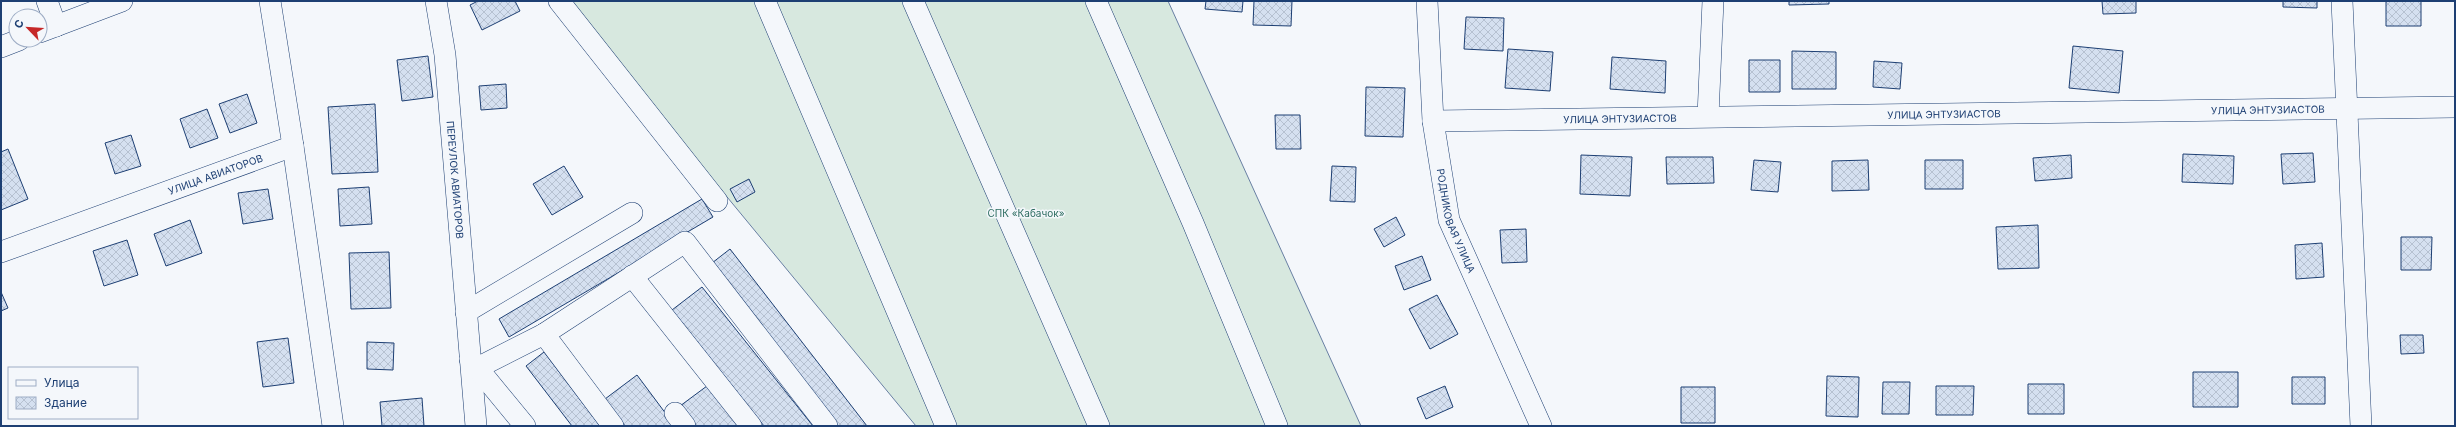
<svg xmlns="http://www.w3.org/2000/svg" width="2456" height="427" font-family="Inter,sans-serif">
<defs>
<pattern id="building-cross-hatch" width="8" height="8" patternUnits="userSpaceOnUse"><rect width="8" height="8" fill="#d5e0f0"/><path d="M0 0l8 8M0 8l8-8" fill="none" stroke="#b6c1d1"/></pattern>
</defs>
<rect width="100%" height="100%" fill="#f4f7fb"/>
<path fill="#d7e8df" stroke="#687fa3" d="M553 1H1168L1361 426H916L718 186Z"/>
<path fill="url(#building-cross-hatch)" stroke="#1d3f73" d="M478 1H515L520 11 482 30 470 5Z
M1206 1H1243L1242 12 1205 9Z
M1254 1H1292L1291 26 1253 25Z
M1789 1H1829V4L1789 5Z
M2102 1H2136V13L2103 14Z
M2283 1H2317V8L2283 7Z
M2386 1H2421V26H2386Z
M1466 17 1504 18 1503 51 1464 49Z
M2073 46 2123 51 2119 93 2069 88Z
M1508 49 1553 52 1550 91 1505 88Z
M1792 51 1836 52V89H1792Z
M428 56 433 97 402 101 397 60Z
M1612 57 1666 61 1665 93 1610 89Z
M1749 60H1780V92H1749Z
M1874 61 1902 63 1900 89 1873 87Z
M506 84 507 108 481 110 479 86Z
M1366 87 1405 88 1403 137 1365 136Z
M247 94 257 123 230 133 219 104Z
M375 104 378 172 332 174 328 107Z
M207 109 218 138 190 148 180 119Z
M1275 115H1300L1301 149H1276Z
M131 135 141 166 115 174 105 143Z
M8 149 28 199 1 210V152Z
M2313 153 2315 182 2283 184 2281 154Z
M2183 154 2234 156 2233 184 2182 182Z
M1581 155 1632 157 1630 196 1580 194Z
M2071 155 2072 178 2035 181 2033 158Z
M1666 157H1713L1714 183 1667 184Z
M1754 160 1781 162 1778 192 1751 190Z
M1868 160 1869 190 1832 191V161Z
M1925 160H1963V189H1925Z
M564 166 583 197 552 215 533 184Z
M1332 166 1356 167 1355 202 1330 201Z
M749 179 755 192 737 202 730 189Z
M369 187 372 224 340 226 338 189Z
M268 189 273 219 243 224 238 193Z
M702 199 713 217 509 337 499 319Z
M1396 217 1405 235 1384 247 1374 229Z
M190 220 202 253 166 266 154 234Z
M2038 225 2039 268 1998 269 1996 227Z
M1526 229 1527 262 1502 263 1500 230Z
M2401 237H2432L2431 270H2401Z
M127 240 138 275 104 286 93 251Z
M2322 243 2324 277 2296 279 2295 245Z
M730 249 867 426H837L712 263Z
M389 252 391 308 351 309 349 253Z
M1422 256 1431 280 1404 290 1395 266Z
M702 287 813 426H764L672 310Z
M1 292 8 308 1 311Z
M1437 295 1458 334 1430 349 1409 309Z
M2400 335H2423L2424 353 2401 354Z
M288 338 294 383 263 387 257 342Z
M367 342 394 343 393 370 367 369Z
M544 352 600 426H572L526 366Z
M2193 372H2238V407H2193Z
M637 375 675 426H625L605 399Z
M1827 376 1859 377 1858 417 1826 416Z
M2292 377H2325V404H2292Z
M1883 382H1910L1909 414H1882Z
M711 383 744 426H696L680 406Z
M2028 384H2064V414H2028Z
M1445 386 1453 407 1426 419 1417 398Z
M1936 386H1974L1973 415H1936Z
M1681 387H1715V423H1681Z
M422 398 424 426H382L380 402Z"/>
<g fill="none" stroke-linecap="round" stroke-linejoin="round">
<g stroke="#1d3f73" stroke-width="22">
<g id="minor">
<path d="M47 1 56 26"/>
<path id="s1" d="M436 1 445 55 476 426"/>
<path d="M559 1 717 201"/>
<path d="M765 1 946 426"/>
<path d="M913 1 1099 426"/>
<path d="M1096 1 1193 223 1277 426"/>
<path id="s2" d="M1427 1 1433 121 1449 220 1541 426"/>
<path d="M2342 1 2361 426"/>
<path d="M40 32 122 1"/>
<path d="M1 47 19 40"/>
<path d="M1708 116 1713 1"/>
<path id="s3" d="M1433 121 2455 107"/>
<path d="M293 146 333 426"/>
<path id="s4" d="M1 252 293 146 270 1"/>
<path d="M632 276 751 426"/>
<path d="M466 312 632 213"/>
<path d="M544 334 613 426"/>
<path d="M470 359 525 426"/>
<path d="M477 368 544 334 685 242 827 426"/>
<path d="M675 413 685 426"/>
</g>
</g>
<use href="#minor" stroke="#f4f7fb" stroke-width="21"/>
</g>
<g text-anchor="middle" dominant-baseline="central" stroke-width="3" stroke-linejoin="round" paint-order="stroke">
<g font-size="10" fill="#1d3f73" stroke="#f4f7fb">
<text stroke="none"><textPath href="#s3" startOffset="835">УЛИЦА ЭНТУЗИАСТОВ</textPath></text>
<text stroke="none"><textPath href="#s3" startOffset="511">УЛИЦА ЭНТУЗИАСТОВ</textPath></text>
<text stroke="none"><textPath href="#s3" startOffset="187">УЛИЦА ЭНТУЗИАСТОВ</textPath></text>
<text stroke="none"><textPath href="#s4" startOffset="228">УЛИЦА АВИАТОРОВ</textPath></text>
<text stroke="none"><textPath href="#s1" startOffset="180">ПЕРЕУЛОК АВИАТОРОВ</textPath></text>
<text stroke="none"><textPath href="#s2" startOffset="223">РОДНИКОВАЯ УЛИЦА</textPath></text>
</g>
<g font-size="10" fill="#2c6c60" stroke="#f4f7fb">
<text x="1026" y="213">СПК «Кабачок»</text>
</g>
</g>
<rect width="2456" height="427" fill="none" stroke="#1d3f73" stroke-width="4"/>
<rect x="8" y="367" width="130" height="52" fill="#f4f7fb" stroke="#9eadc5"/>
<rect x="16" y="380" width="20" height="6" fill="#f4f7fb" stroke="#9eadc5"/>
<text x="44" y="387" font-size="12" fill="#1d3f73">Улица</text>
<rect x="16" y="397" width="20" height="12" fill="url(#building-cross-hatch)" stroke="#9eadc5"/>
<text x="44" y="407" font-size="12" fill="#1d3f73">Здание</text>
<g transform="translate(28 28) rotate(295)"><circle r="19" fill="#f4f7fb" stroke="#9eadc5"/>
<path d="M0-3L7 15L0 10L-7 15Z" fill="#c62828"/>
<text y="-6" font-size="11" font-weight="bold" text-anchor="middle" fill="#1d3f73">С</text>
</g>
</svg>
